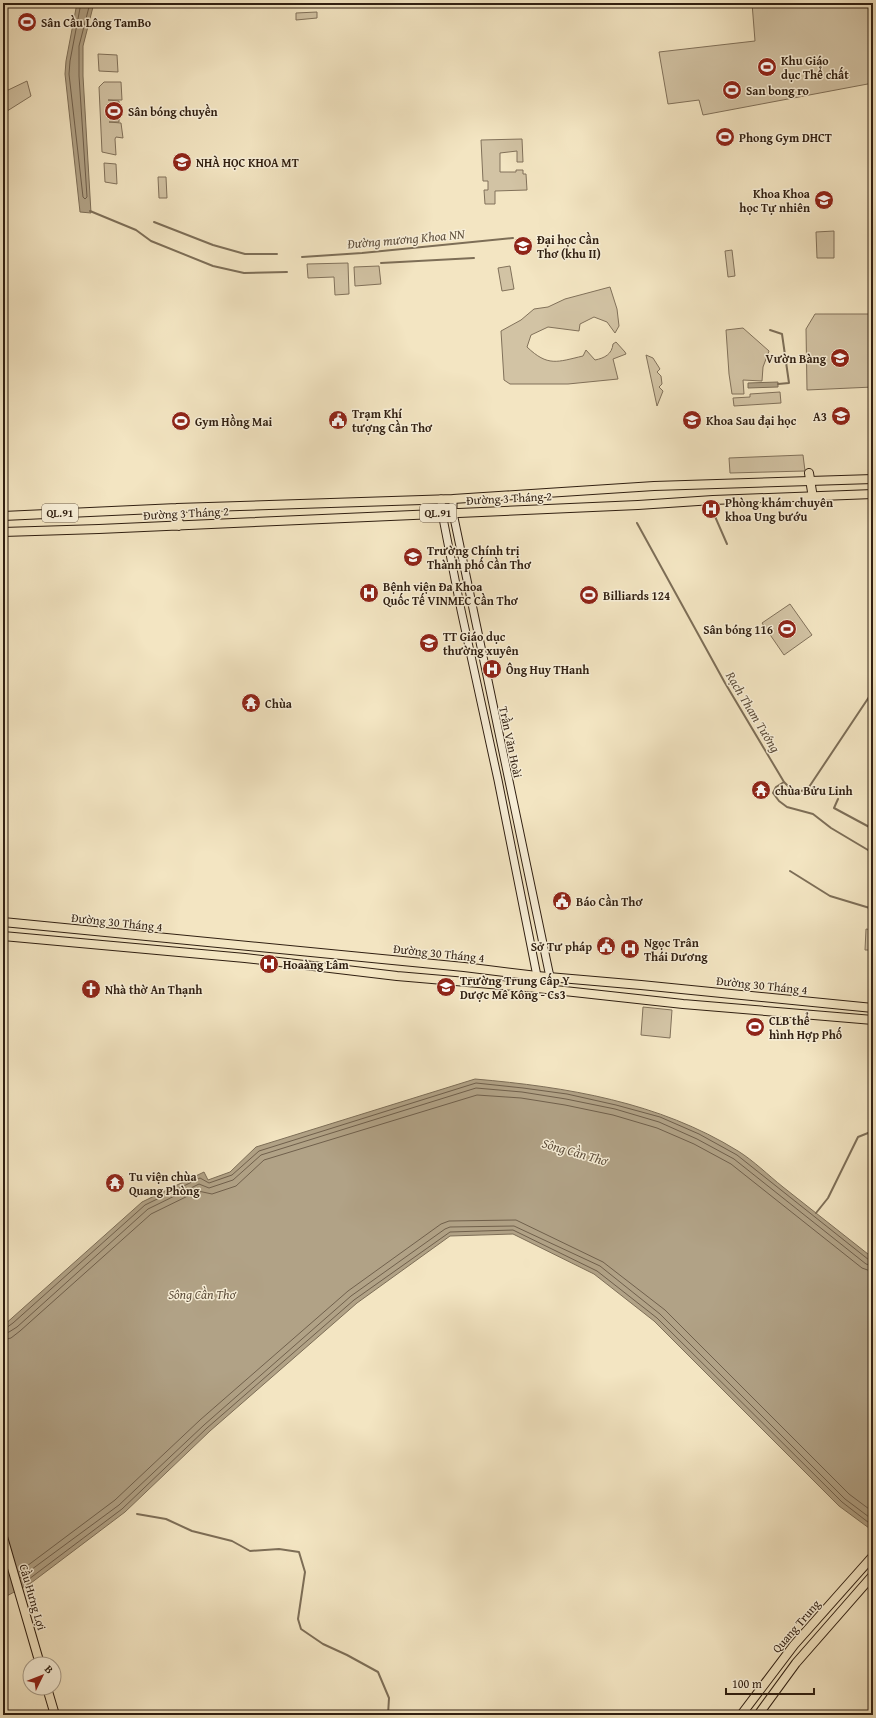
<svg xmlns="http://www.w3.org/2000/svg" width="876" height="1718" font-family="'Gentium Book Plus',serif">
<rect width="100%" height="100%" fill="#f3e5c2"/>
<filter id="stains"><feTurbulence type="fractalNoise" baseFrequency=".005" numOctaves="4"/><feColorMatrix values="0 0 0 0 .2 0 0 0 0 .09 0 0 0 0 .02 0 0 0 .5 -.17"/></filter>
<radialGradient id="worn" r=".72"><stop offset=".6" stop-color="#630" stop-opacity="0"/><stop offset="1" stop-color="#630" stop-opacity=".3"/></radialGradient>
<path fill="#d2c3a4" stroke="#81715a" d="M752 3H873V83L703 115 699 100 668 104 659 52 755 41Z
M317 12V18L296 20V13Z
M98 54 117 55 118 72 99 71Z
M27 81 31 96 4 113 3 90 4 92Z
M104 82H121L122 100H108L119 101V122H109L121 123 123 138 116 137 115 139 116 155 102 152 99 87Z
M522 139 523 162H517V151L500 153V172H516V170H523V174H526L527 190 495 191V204H485L484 190H488V181H483L481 140Z
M104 163 116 164 117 184 105 182Z
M158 177H166L167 198H159Z
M834 231V258H817L816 232Z
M732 250 735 276 728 277 725 251Z
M348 263 349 294 335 295 334 277 308 278 307 264Z
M379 266 381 284 355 286 354 267Z
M510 266 514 289 502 291 498 268Z
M610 287 617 309 619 326 615 333 607 322 594 317 580 324 579 331 548 327 531 335 527 347C548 367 557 362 583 356L586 350 595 360C605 358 612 354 613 344L616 342 625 352 626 354 613 359 618 379 568 384H510L504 380 501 331 521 320 534 309 548 307 565 299Z
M815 314H873V387L807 390 806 329Z
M743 328 769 351 763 367 762 381 743 380 744 394H732L729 374 726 330Z
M646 355 653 358 660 369 657 372 661 376 662 384 659 387 663 391 657 406Z
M780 392 781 403 734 406 733 398 750 397V394Z
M803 455 805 471 730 473 729 458Z
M790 604 812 635 784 655 762 623Z
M866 929 873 930V950H865Z
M643 1007 672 1010 670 1038 641 1035Z"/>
<path fill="#b1a286" stroke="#7d6e57" d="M77 3H94L83 46V76L91 213 80 212 65 74 66 61Z
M778 382V387L748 388V383Z
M475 1079C567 1087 659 1102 738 1151 754 1161 768 1175 783 1187 813 1211 843 1234 873 1258V1531L839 1506 654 1321 594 1274 513 1234 450 1236 357 1303 210 1431 125 1512 31 1583 3 1598V1326L142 1202 204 1172 208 1180 230 1172 256 1147Z"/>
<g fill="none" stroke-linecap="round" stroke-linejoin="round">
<path stroke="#70604c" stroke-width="1" d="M81 3 70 61 69 74 83 197 85 199 87 197 79 76V46L90 3
M3 1329 6 1328 13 1323 145 1205 200 1178 209 1183 232 1175 259 1151 476 1083 523 1088 567 1094 616 1105 660 1117 699 1134 737 1155 869 1260 873 1261
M3 1334 9 1332 17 1327 148 1209 199 1184 209 1188 233 1180 261 1155 476 1088 522 1092 566 1099 615 1109 659 1122 697 1139 734 1159 866 1264 873 1266
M3 1340 11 1338 20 1331 151 1214 198 1191 212 1194 236 1186 264 1160 477 1095 521 1098 565 1105 613 1115 657 1128 694 1144 731 1164 862 1268 873 1272
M19 1572 115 1500 200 1420 348 1291 441 1224 449 1221 516 1220 603 1262 665 1310 849 1494 873 1512
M20 1578 119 1505 204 1425 351 1296 445 1229 450 1227 514 1226 600 1266 660 1314 845 1499 873 1520
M22 1583 29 1579 122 1509 207 1428 354 1300 450 1232 513 1230 597 1271 657 1318 842 1502 873 1526"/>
<path stroke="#7d6e57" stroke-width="2" d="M90 211 136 230 151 241 213 266 244 273 287 272
M154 222 213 245 245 254H277
M302 257 362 253 513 238
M381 263 474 258
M770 330 782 334 789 383 778 384
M710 505 727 544
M637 523 725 683 784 782 791 789 800 791 807 790 873 691
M784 782 776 787 773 793 779 801 787 807 813 814 831 828 873 853
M838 799 834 808 873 829
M790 871 830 896 873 909
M816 1213 828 1198 858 1137 873 1131
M137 1514 166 1519 192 1531 232 1541 250 1551 279 1549 299 1552 305 1572 298 1619 301 1629 323 1644 347 1655 378 1672 389 1698 388 1715"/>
<g stroke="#301f11" stroke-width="9">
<path id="secondary" d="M441 499 442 513 461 610 498 780 537 976V988
M453 499V513L550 977 549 989"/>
</g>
<g stroke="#301f11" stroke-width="10">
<path id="primary" d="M809 473 813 498
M3 922 464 967 537 976 641 985 873 1008
M3 936 245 958 397 976 537 988 683 1004 873 1020
M741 1715 794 1645 873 1556
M758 1715 796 1663 873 1575"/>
</g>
<g stroke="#301f11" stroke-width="10">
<path id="trunk" d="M177 508 179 526
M3 516 177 508 453 499 654 486 873 479
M3 532 99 529 638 505 713 500 873 494
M3 1537 40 1664
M47 1688 55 1715"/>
</g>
<use href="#secondary" stroke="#f7eed7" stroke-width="7"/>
<use href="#primary" stroke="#f3e5c2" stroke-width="8"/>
<use href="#trunk" stroke="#f3e5c2" stroke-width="8"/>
</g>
<defs>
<g id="stadium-disc" transform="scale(1)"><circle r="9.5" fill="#8f2418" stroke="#f7eed7"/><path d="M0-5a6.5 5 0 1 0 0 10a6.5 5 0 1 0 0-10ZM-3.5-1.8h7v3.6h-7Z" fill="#fff"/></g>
<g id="university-disc" transform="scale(1)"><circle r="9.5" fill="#8f2418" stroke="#f7eed7"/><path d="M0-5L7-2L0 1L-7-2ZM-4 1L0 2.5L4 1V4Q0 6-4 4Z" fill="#fff"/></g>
<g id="school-disc" transform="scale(1)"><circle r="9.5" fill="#8f2418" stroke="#f7eed7"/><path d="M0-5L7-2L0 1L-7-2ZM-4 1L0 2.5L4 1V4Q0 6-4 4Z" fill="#fff"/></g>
<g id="civic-disc" transform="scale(1)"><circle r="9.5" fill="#8f2418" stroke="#f7eed7"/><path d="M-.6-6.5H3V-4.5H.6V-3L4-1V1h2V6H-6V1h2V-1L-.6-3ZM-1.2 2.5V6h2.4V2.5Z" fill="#fff"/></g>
<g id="hospital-disc" transform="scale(1)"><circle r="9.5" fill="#8f2418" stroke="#f7eed7"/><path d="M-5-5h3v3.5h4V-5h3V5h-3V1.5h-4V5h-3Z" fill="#fff"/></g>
<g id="temple-disc" transform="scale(1)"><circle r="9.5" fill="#8f2418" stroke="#f7eed7"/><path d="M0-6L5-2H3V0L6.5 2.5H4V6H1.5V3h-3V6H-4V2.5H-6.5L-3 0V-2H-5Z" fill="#fff"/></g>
<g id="church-disc" transform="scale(1)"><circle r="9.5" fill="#8f2418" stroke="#f7eed7"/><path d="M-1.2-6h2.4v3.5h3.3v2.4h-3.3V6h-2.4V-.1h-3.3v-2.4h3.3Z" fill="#fff"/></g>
</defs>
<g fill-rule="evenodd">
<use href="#stadium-disc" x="27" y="22"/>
<use href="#stadium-disc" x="767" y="67"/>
<use href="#stadium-disc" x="732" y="90"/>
<use href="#stadium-disc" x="114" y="111"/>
<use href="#stadium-disc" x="725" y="137"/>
<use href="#university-disc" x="182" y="162"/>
<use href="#school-disc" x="824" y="200"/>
<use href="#university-disc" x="523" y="246"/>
<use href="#school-disc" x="840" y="358"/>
<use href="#school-disc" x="841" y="416"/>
<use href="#civic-disc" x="338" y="420"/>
<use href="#university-disc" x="692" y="420"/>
<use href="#stadium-disc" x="181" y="421"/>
<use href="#hospital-disc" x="711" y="509"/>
<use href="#university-disc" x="413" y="557"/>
<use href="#hospital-disc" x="369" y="593"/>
<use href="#stadium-disc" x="589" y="595"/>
<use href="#stadium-disc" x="787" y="629"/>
<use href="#school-disc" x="429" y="643"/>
<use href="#hospital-disc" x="492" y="669"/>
<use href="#temple-disc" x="251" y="703"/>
<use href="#temple-disc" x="761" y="790"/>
<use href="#civic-disc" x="562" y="901"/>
<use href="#civic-disc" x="606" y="946"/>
<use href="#hospital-disc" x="630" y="949"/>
<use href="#hospital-disc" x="269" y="964"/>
<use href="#university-disc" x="446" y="987"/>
<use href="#church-disc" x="91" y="989"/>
<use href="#stadium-disc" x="755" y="1027"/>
<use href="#temple-disc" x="115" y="1183"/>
</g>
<g text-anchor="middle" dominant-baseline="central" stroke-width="3" stroke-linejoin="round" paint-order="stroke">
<g fill="#f7eed7" stroke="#6c5d4c" stroke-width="1">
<rect x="42" y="504" width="36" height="18" rx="3"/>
<rect x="420" y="504" width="36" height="18" rx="3"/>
</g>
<g font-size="11" font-weight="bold" fill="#301f11">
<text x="60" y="513">QL.91</text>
<text x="438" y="513">QL.91</text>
</g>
<g font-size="12" font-weight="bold" fill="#301f11" stroke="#f7eed7" text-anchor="start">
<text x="41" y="22">Sân Cầu Lông TamBo</text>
<text x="781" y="60">Khu Giáo<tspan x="781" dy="14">dục Thể chất</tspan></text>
<text x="746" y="90">San bong ro</text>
<text x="128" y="111">Sân bóng chuyền</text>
<text x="739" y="137">Phong Gym DHCT</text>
<text x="196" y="162">NHÀ HỌC KHOA MT</text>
<text x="810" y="193" text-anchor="end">Khoa Khoa<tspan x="810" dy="14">học Tự nhiên</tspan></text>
<text x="537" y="239">Đại học Cần<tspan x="537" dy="14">Thơ (khu II)</tspan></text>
<text x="826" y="358" text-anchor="end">Vườn Bàng</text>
<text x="352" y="413">Trạm Khí<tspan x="352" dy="14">tượng Cần Thơ</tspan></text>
<text x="827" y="416" text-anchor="end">A3</text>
<text x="706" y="420">Khoa Sau đại học</text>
<text x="195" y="421">Gym Hồng Mai</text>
<text x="725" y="502">Phòng khám chuyên<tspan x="725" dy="14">khoa Ung bướu</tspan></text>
<text x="427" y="550">Trường Chính trị<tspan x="427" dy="14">Thành phố Cần Thơ</tspan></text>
<text x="383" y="586">Bệnh viện Đa Khoa<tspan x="383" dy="14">Quốc Tế VINMEC Cần Thơ</tspan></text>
<text x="603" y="595">Billiards 124</text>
<text x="773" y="629" text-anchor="end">Sân bóng 116</text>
<text x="443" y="636">TT Giáo dục<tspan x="443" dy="14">thường xuyên</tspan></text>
<text x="506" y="669">Ông Huy THanh</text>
<text x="265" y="703">Chùa</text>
<text x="775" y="790">chùa Bửu Linh</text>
<text x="576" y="901">Báo Cần Thơ</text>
<text x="644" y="942">Ngọc Trân<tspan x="644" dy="14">Thái Dương</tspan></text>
<text x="592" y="946" text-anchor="end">Sở Tư pháp</text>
<text x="283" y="964">Hoaàng Lâm</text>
<text x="460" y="980">Trường Trung Cấp Y<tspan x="460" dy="14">Dược Mê Kông - Cs3</tspan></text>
<text x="105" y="989">Nhà thờ An Thạnh</text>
<text x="769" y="1020">CLB thể<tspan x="769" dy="14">hình Hợp Phố</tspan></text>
<text x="129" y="1176">Tu viện chùa<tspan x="129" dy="14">Quang Phòng</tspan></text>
</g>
<g font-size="12" fill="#301f11" stroke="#f7eed7">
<text transform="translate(509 498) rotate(-3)">Đường 3 Tháng 2</text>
<text transform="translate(186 513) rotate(-3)">Đường 3 Tháng 2</text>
<text transform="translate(511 742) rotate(78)">Trần Văn Hoài</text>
<text transform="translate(117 922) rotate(6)">Đường 30 Tháng 4</text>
<text transform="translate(439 953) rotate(6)">Đường 30 Tháng 4</text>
<text transform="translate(762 985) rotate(6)">Đường 30 Tháng 4</text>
<text transform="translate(33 1597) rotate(74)">Cầu Hưng Lợi</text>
<text transform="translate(796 1626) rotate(-49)">Quang Trung</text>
</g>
<g font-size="13" font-style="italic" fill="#5d4d3a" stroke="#f7eed7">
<text transform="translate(406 239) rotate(-5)">Đường mương Khoa NN</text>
<text transform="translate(753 712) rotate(59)">Rạch Tham Tướng</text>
<text transform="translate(575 1152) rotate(16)">Sông Cần Thơ</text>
<text x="202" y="1294">Sông Cần Thơ</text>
</g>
</g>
<rect width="876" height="1718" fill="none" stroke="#f3e5c2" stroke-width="16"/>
<rect x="4" y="4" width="868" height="1710" fill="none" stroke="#301f11" stroke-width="2"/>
<rect x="8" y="8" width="860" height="1702" fill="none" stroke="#301f11"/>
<g transform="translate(42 1676) rotate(47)"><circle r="19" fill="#f7eed7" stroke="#a79b88"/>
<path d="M0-3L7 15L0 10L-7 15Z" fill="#8f2418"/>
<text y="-6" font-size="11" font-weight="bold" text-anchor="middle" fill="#301f11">B</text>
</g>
<path d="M726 1688v6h88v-6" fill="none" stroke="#301f11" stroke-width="2"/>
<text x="732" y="1688" font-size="12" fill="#301f11" stroke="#f7eed7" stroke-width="3" paint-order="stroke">100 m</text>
<rect width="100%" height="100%" filter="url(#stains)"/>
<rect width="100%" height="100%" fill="url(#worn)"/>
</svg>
